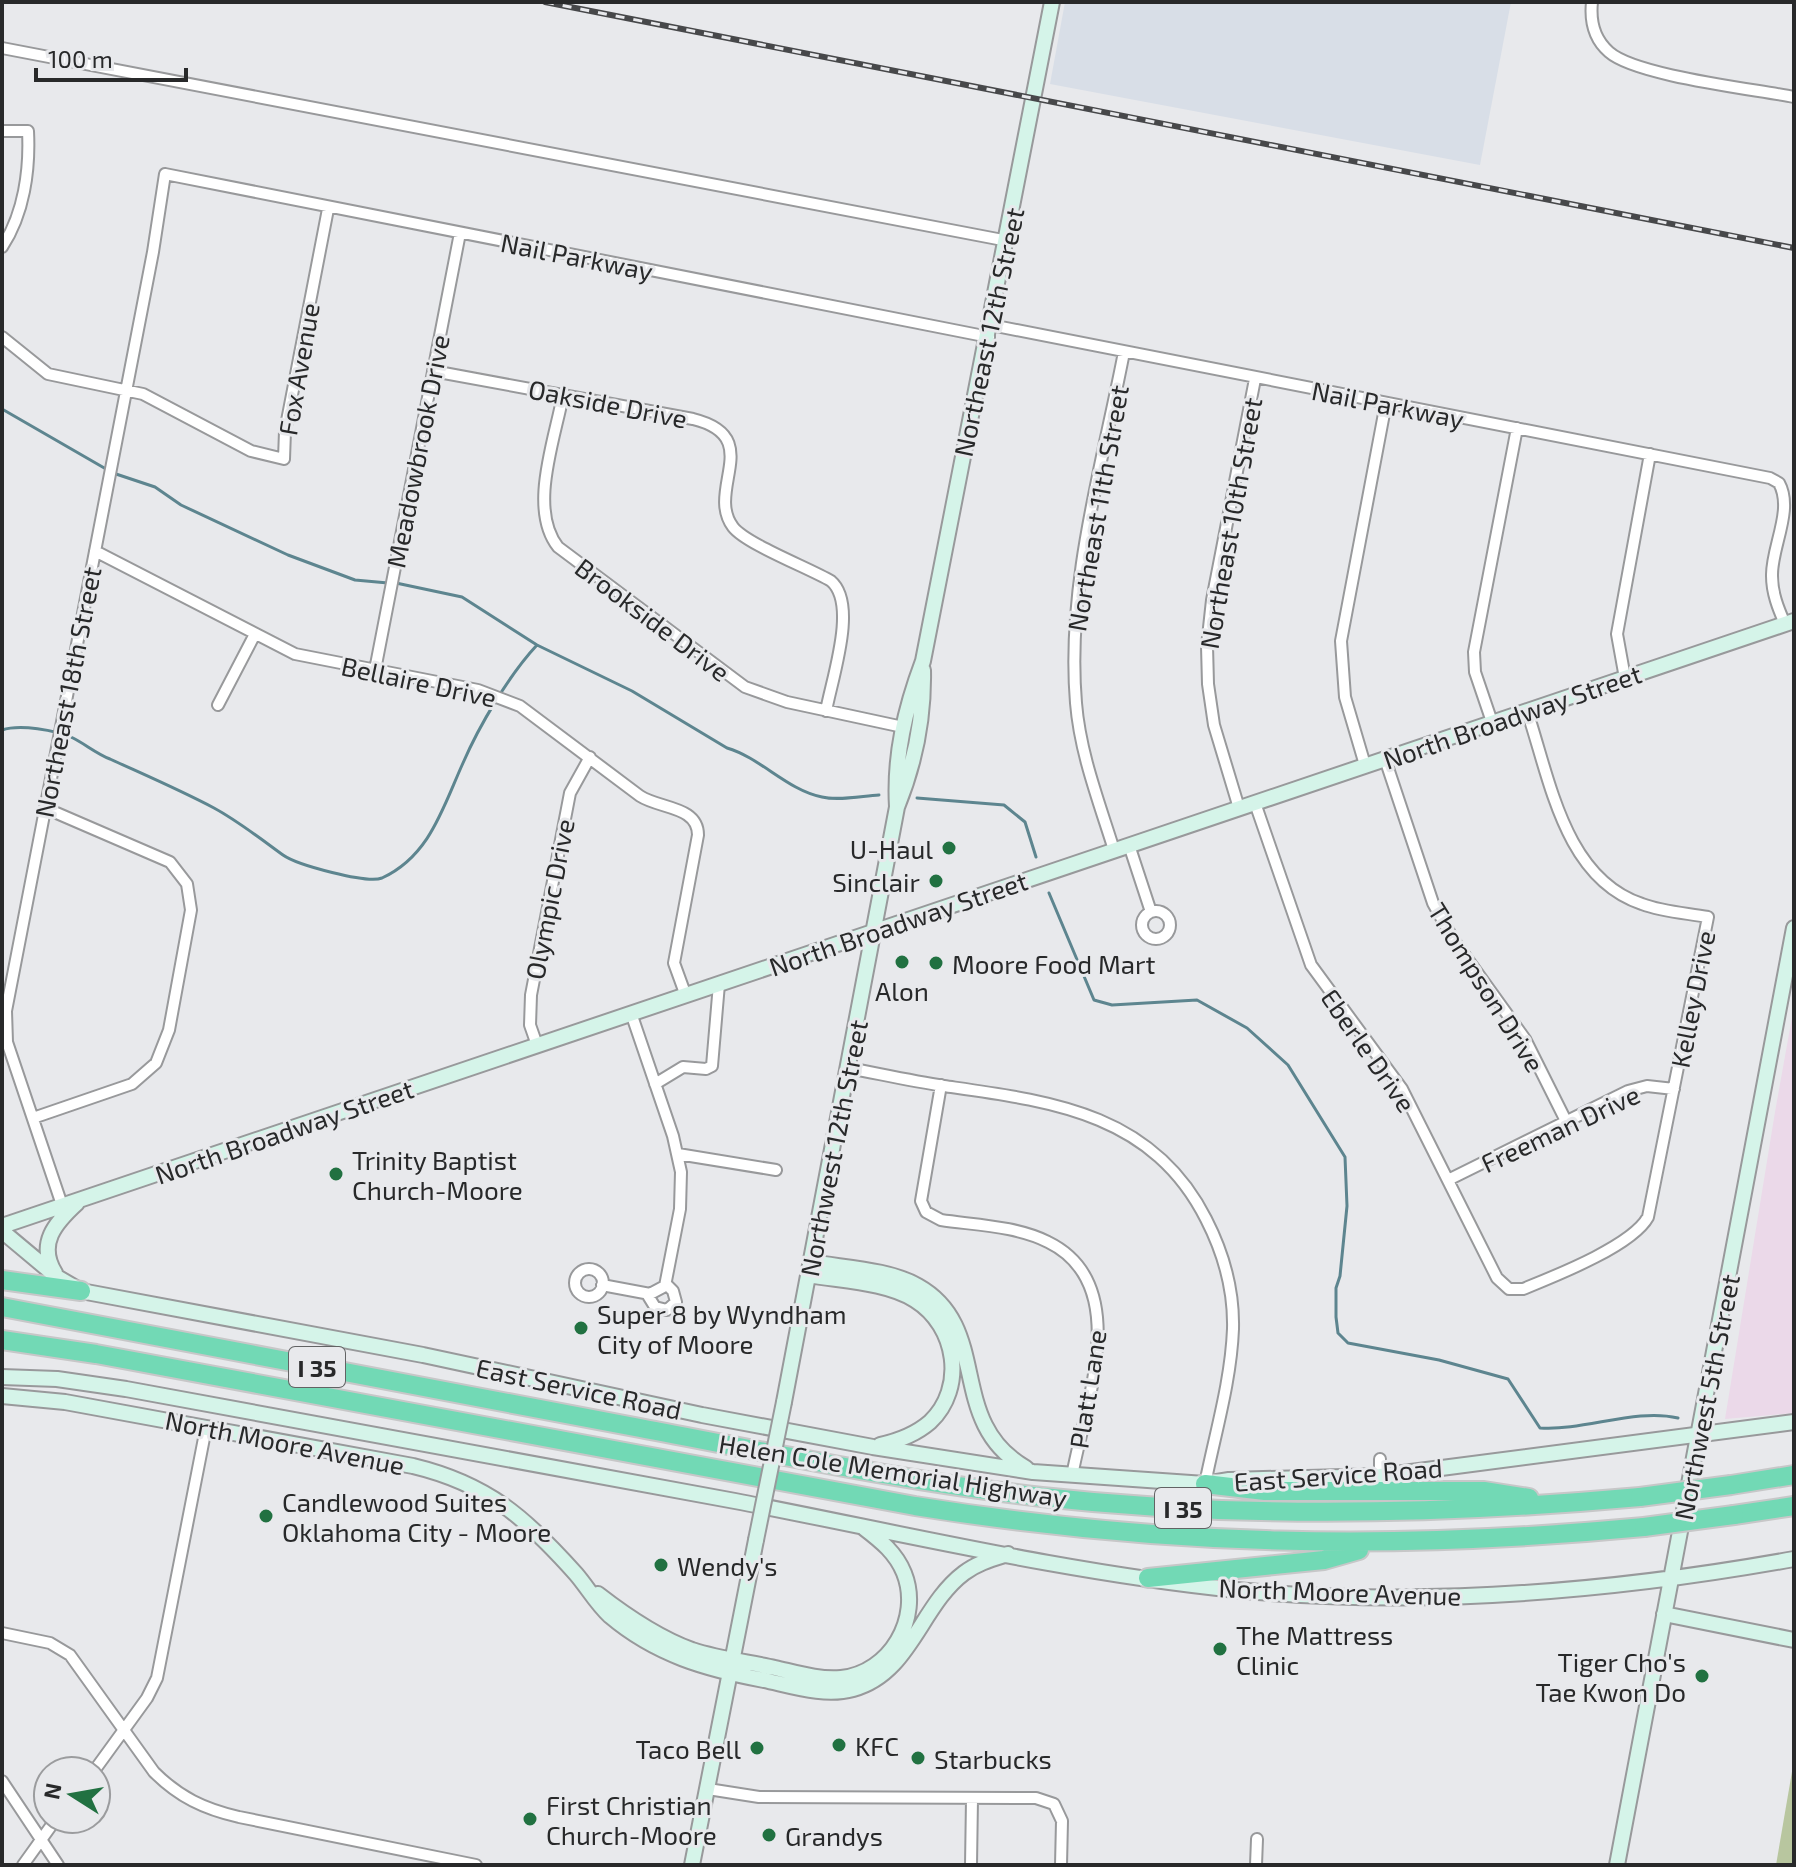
<svg xmlns="http://www.w3.org/2000/svg" width="1796" height="1867" font-family="'Exo 2',sans-serif">
<rect width="100%" height="100%" fill="#e8e9ec"/>
<path fill="#d8dee7" d="M1065 2H1511L1480 165 1050 84Z"/>
<path fill="#ebd9e9" d="M1794 1006V1413L1725 1419 1775 1112Z"/>
<path fill="#b8c69f" d="M1794 1760V1865H1776Z"/>
<g fill="none" stroke-linecap="round" stroke-linejoin="round">
<path stroke="#5d858f" stroke-width="3" d="M2 409 106 469
M113 473 155 487 181 505 288 555 355 580 388 583
M396 583 462 597 537 645 632 691 727 748C761 758 787 790 822 797 839 801 862 796 879 795
M2 730C20 724 55 730 73 738 85 744 97 754 110 759 145 775 180 790 214 808 238 821 261 839 283 855 297 865 367 884 382 878 430 856 443 807 463 763 479 726 509 675 537 645
M917 798 1004 805 1025 822 1036 857
M1049 893 1094 1000 1112 1005 1197 1000 1247 1028 1288 1065 1345 1157 1347 1206 1340 1276 1336 1288V1317L1338 1333 1348 1343 1439 1360 1508 1379 1540 1428C1585 1431 1635 1408 1678 1418"/>
<g stroke="#98999b" stroke-width="14">
<path id="street" d="M1592 2C1590 21 1594 39 1609 52 1636 76 1754 89 1794 97
M2 48 1008 241
M2 131H28C30 170 24 214 2 247
M991 325 1770 478 1779 483C1794 510 1771 548 1772 576 1772 593 1778 608 1785 624
M2 337 48 374 143 394 251 451 284 459 285 431 328 209
M433 371 693 419C766 437 705 490 733 527 746 544 809 568 831 581 858 604 832 678 826 711
M563 395C555 439 528 509 558 547L745 687 787 702 903 727
M95 551 295 654 478 690 520 706 640 796C660 809 698 806 698 835L674 963 686 996
M375 670 460 233
M1625 678 1617 634 1650 454
M218 705 255 634
M1492 722 1475 672 1474 652 1517 428
M1385 759 1433 903 1453 939 1525 1039 1566 1121
M1365 765 1345 697 1341 641 1386 403
M1255 803 1311 965 1402 1089 1497 1278 1509 1289H1523C1555 1276 1632 1246 1648 1217L1708 917C1686 913 1663 912 1642 904 1564 878 1550 779 1527 711
M1239 808 1214 725 1208 684 1207 646 1212 600 1255 379
M1129 845 1151 912
M1114 850C1099 802 1080 753 1076 703 1066 585 1102 466 1124 352
M1142 925a14 14 0 1 1 28 0a14 14 0 1 1-28 0Z
M537 1045 530 1025 531 995 570 793 590 757
M848 1068C880 1074 912 1081 944 1086 1049 1101 1152 1112 1206 1219 1224 1254 1234 1290 1233 1329 1231 1381 1215 1434 1205 1484
M655 1084 683 1067 706 1069 712 1066 719 984
M941 1085 921 1201 926 1212 941 1220C974 1225 1017 1226 1048 1242 1134 1284 1085 1404 1072 1476
M33 1118 132 1084 156 1063 169 1030 191 910 187 884 170 862 45 808
M678 1154 776 1170
M1448 1180 1628 1091 1647 1086 1674 1089
M62 1205 7 1042 6 1011 153 252 165 174 989 337
M575 1283a14 14 0 1 1 28 0a14 14 0 1 1-28 0Z
M602 1285 650 1294 665 1286 680 1209 681 1172 673 1136 631 1013
M647 1294 655 1307 667 1310 676 1302 673 1291 666 1284
M1380 1476V1459
M2 1633 50 1643 70 1655 154 1772C179 1797 204 1809 239 1817L476 1865
M94 1771 147 1698 157 1678 206 1428
M2 1781 58 1865
M708 1789 759 1797 1036 1798 1054 1804 1062 1821 1061 1865
M23 1865 56 1819
M971 1865 972 1799
M1256 1865 1257 1839"/>
</g>
<g stroke="#98999b" stroke-width="18">
<path id="secondary" d="M897 807C894 756 905 709 923 661L1052 2
M2 1226 1794 621
M2 1231 57 1277 81 1291 423 1355 702 1415 873 1447 1033 1472 1205 1484 1229 1480 1380 1476 1794 1422
M811 1262C844 1268 888 1269 918 1286 993 1328 945 1422 1026 1468
M55 1273C37 1244 55 1223 77 1203
M808 1275C842 1281 886 1282 915 1300 957 1326 966 1388 930 1422 915 1435 898 1441 880 1445
M2 1377 57 1379 126 1389C329 1426 532 1463 735 1501 901 1533 1068 1573 1236 1590 1422 1608 1611 1592 1794 1559
M2 1396 65 1402 413 1466C488 1484 526 1518 576 1574 588 1588 596 1603 610 1616 656 1655 706 1669 764 1680 792 1686 825 1697 853 1689 911 1673 920 1606 964 1573 977 1563 992 1559 1008 1554
M784 1402 897 807C915 763 924 717 923 670
M598 1594C625 1615 659 1638 692 1650 719 1659 748 1662 775 1668 797 1673 819 1680 841 1678 890 1673 922 1618 904 1573 896 1553 881 1541 864 1528
M1664 1614 1794 1640
M692 1865 756 1540
M1617 1865 1794 928"/>
</g>
<g stroke="#c7c7c8" stroke-width="22">
<path id="highway" d="M2 1280 81 1291
M2 1307C215 1347 427 1388 640 1428 773 1453 907 1482 1042 1497 1241 1519 1440 1515 1640 1497
M2 1340 96 1354 915 1506C1165 1546 1391 1551 1644 1527
M1205 1484 1265 1491H1484L1529 1498
M1731 1485 1794 1475
M1734 1515 1794 1506
M1148 1578 1324 1560 1359 1550"/>
</g>
<use href="#street" stroke="#fff" stroke-width="10"/>
<use href="#secondary" stroke="#d5f4e9" stroke-width="14"/>
<use href="#highway" stroke="#72d9b5" stroke-width="18"/>
<g stroke="#47484a" stroke-width="6">
<path id="rail" d="M545 2 1794 248"/>
</g>
<use href="#rail" stroke="#e8e9ec" stroke-width="3" stroke-dasharray="9" stroke-linecap="butt"/>
<g stroke="#98999b" stroke-width="18" stroke-linecap="butt">
<path id="secondary-bridge" d="M756 1540 784 1402"/>
</g>
<g stroke="#c7c7c8" stroke-width="22" stroke-linecap="butt">
<path id="highway-bridge" d="M1640 1497 1731 1485
M1644 1527 1734 1515"/>
</g>
<use href="#secondary-bridge" stroke="#d5f4e9" stroke-width="14"/>
<use href="#highway-bridge" stroke="#72d9b5" stroke-width="18"/>
</g>
<g fill="#217141" stroke="#e8e9ec" stroke-width="3">
<circle cx="949" cy="848" r="8"/>
<circle cx="936" cy="881" r="8"/>
<circle cx="902" cy="962" r="8"/>
<circle cx="936" cy="963" r="8"/>
<circle cx="336" cy="1174" r="8"/>
<circle cx="581" cy="1328" r="8"/>
<circle cx="266" cy="1516" r="8"/>
<circle cx="661" cy="1565" r="8"/>
<circle cx="1220" cy="1649" r="8"/>
<circle cx="1702" cy="1676" r="8"/>
<circle cx="839" cy="1745" r="8"/>
<circle cx="757" cy="1748" r="8"/>
<circle cx="918" cy="1758" r="8"/>
<circle cx="530" cy="1819" r="8"/>
<circle cx="769" cy="1835" r="8"/>
</g>
<g text-anchor="middle" dominant-baseline="central" stroke-width="6" stroke-linejoin="round" paint-order="stroke">
<g fill="#e8e9ec" stroke="#626364" stroke-width="2">
<rect x="289" y="1347" width="56" height="40" rx="6"/>
<rect x="1155" y="1488" width="56" height="40" rx="6"/>
</g>
<g font-size="24" font-weight="bold" fill="#28292a">
<text x="317" y="1367">I 35</text>
<text x="1183" y="1508">I 35</text>
</g>
<g font-size="26" fill="#28292a" stroke="#e8e9ec">
<text transform="translate(577 256) rotate(11)">Nail Parkway</text>
<text transform="translate(988 332) rotate(-78)">Northeast 12th Street</text>
<text transform="translate(298 369) rotate(-80)">Fox Avenue</text>
<text transform="translate(608 403) rotate(11)">Oakside Drive</text>
<text transform="translate(1388 404) rotate(11)">Nail Parkway</text>
<text transform="translate(417 451) rotate(-79)">Meadowbrook Drive</text>
<text transform="translate(1097 508) rotate(-80)">Northeast 11th Street</text>
<text transform="translate(1230 523) rotate(-80)">Northeast 10th Street</text>
<text transform="translate(653 619) rotate(37)">Brookside Drive</text>
<text transform="translate(419 681) rotate(12)">Bellaire Drive</text>
<text transform="translate(67 692) rotate(-79)">Northeast 18th Street</text>
<text transform="translate(1512 716) rotate(-19)">North Broadway Street</text>
<text transform="translate(549 899) rotate(-79)">Olympic Drive</text>
<text transform="translate(898 923) rotate(-19)">North Broadway Street</text>
<text transform="translate(1487 987) rotate(58)">Thompson Drive</text>
<text transform="translate(1692 999) rotate(-79)">Kelley Drive</text>
<text transform="translate(1369 1050) rotate(55)">Eberle Drive</text>
<text transform="translate(1560 1128) rotate(-25)">Freeman Drive</text>
<text transform="translate(284 1131) rotate(-19)">North Broadway Street</text>
<text transform="translate(833 1148) rotate(-79)">Northwest 12th Street</text>
<text transform="translate(579 1388) rotate(12)">East Service Road</text>
<text transform="translate(1087 1389) rotate(-81)">Platt Lane</text>
<text transform="translate(1706 1397) rotate(-79)">Northwest 5th Street</text>
<text transform="translate(285 1442) rotate(11)">North Moore Avenue</text>
<text transform="translate(893 1470) rotate(9)">Helen Cole Memorial Highway</text>
<text transform="translate(1338 1474) rotate(-4)">East Service Road</text>
<text transform="translate(1340 1591) rotate(2)">North Moore Avenue</text>
</g>
<g font-size="26" fill="#28292a" stroke="#e8e9ec" text-anchor="start">
<text x="933" y="848" text-anchor="end">U-Haul</text>
<text x="920" y="881" text-anchor="end">Sinclair</text>
<text x="952" y="963">Moore Food Mart</text>
<text x="902" y="990" text-anchor="middle">Alon</text>
<text x="352" y="1159">Trinity Baptist<tspan x="352" dy="30">Church-Moore</tspan></text>
<text x="597" y="1313">Super 8 by Wyndham<tspan x="597" dy="30">City of Moore</tspan></text>
<text x="282" y="1501">Candlewood Suites<tspan x="282" dy="30">Oklahoma City - Moore</tspan></text>
<text x="677" y="1565">Wendy's</text>
<text x="1236" y="1634">The Mattress<tspan x="1236" dy="30">Clinic</tspan></text>
<text x="1686" y="1661" text-anchor="end">Tiger Cho's<tspan x="1686" dy="30">Tae Kwon Do</tspan></text>
<text x="855" y="1745">KFC</text>
<text x="741" y="1748" text-anchor="end">Taco Bell</text>
<text x="934" y="1758">Starbucks</text>
<text x="546" y="1804">First Christian<tspan x="546" dy="30">Church-Moore</tspan></text>
<text x="785" y="1835">Grandys</text>
</g>
</g>
<rect width="1796" height="1867" fill="none" stroke="#28292a" stroke-width="8"/>
<g transform="translate(72 1795) rotate(281)"><circle r="38" fill="#e8e9ec" stroke="#9b9c9e" stroke-width="2"/>
<path d="M0-6L14 30L0 20L-14 30Z" fill="#217141"/>
<text y="-12" font-size="22" font-weight="bold" text-anchor="middle" fill="#28292a">N</text>
</g>
<path d="M36 68v12h150v-12" fill="none" stroke="#28292a" stroke-width="4"/>
<text x="48" y="68" font-size="24" fill="#28292a" stroke="#e8e9ec" stroke-width="6" paint-order="stroke">100 m</text>
</svg>
